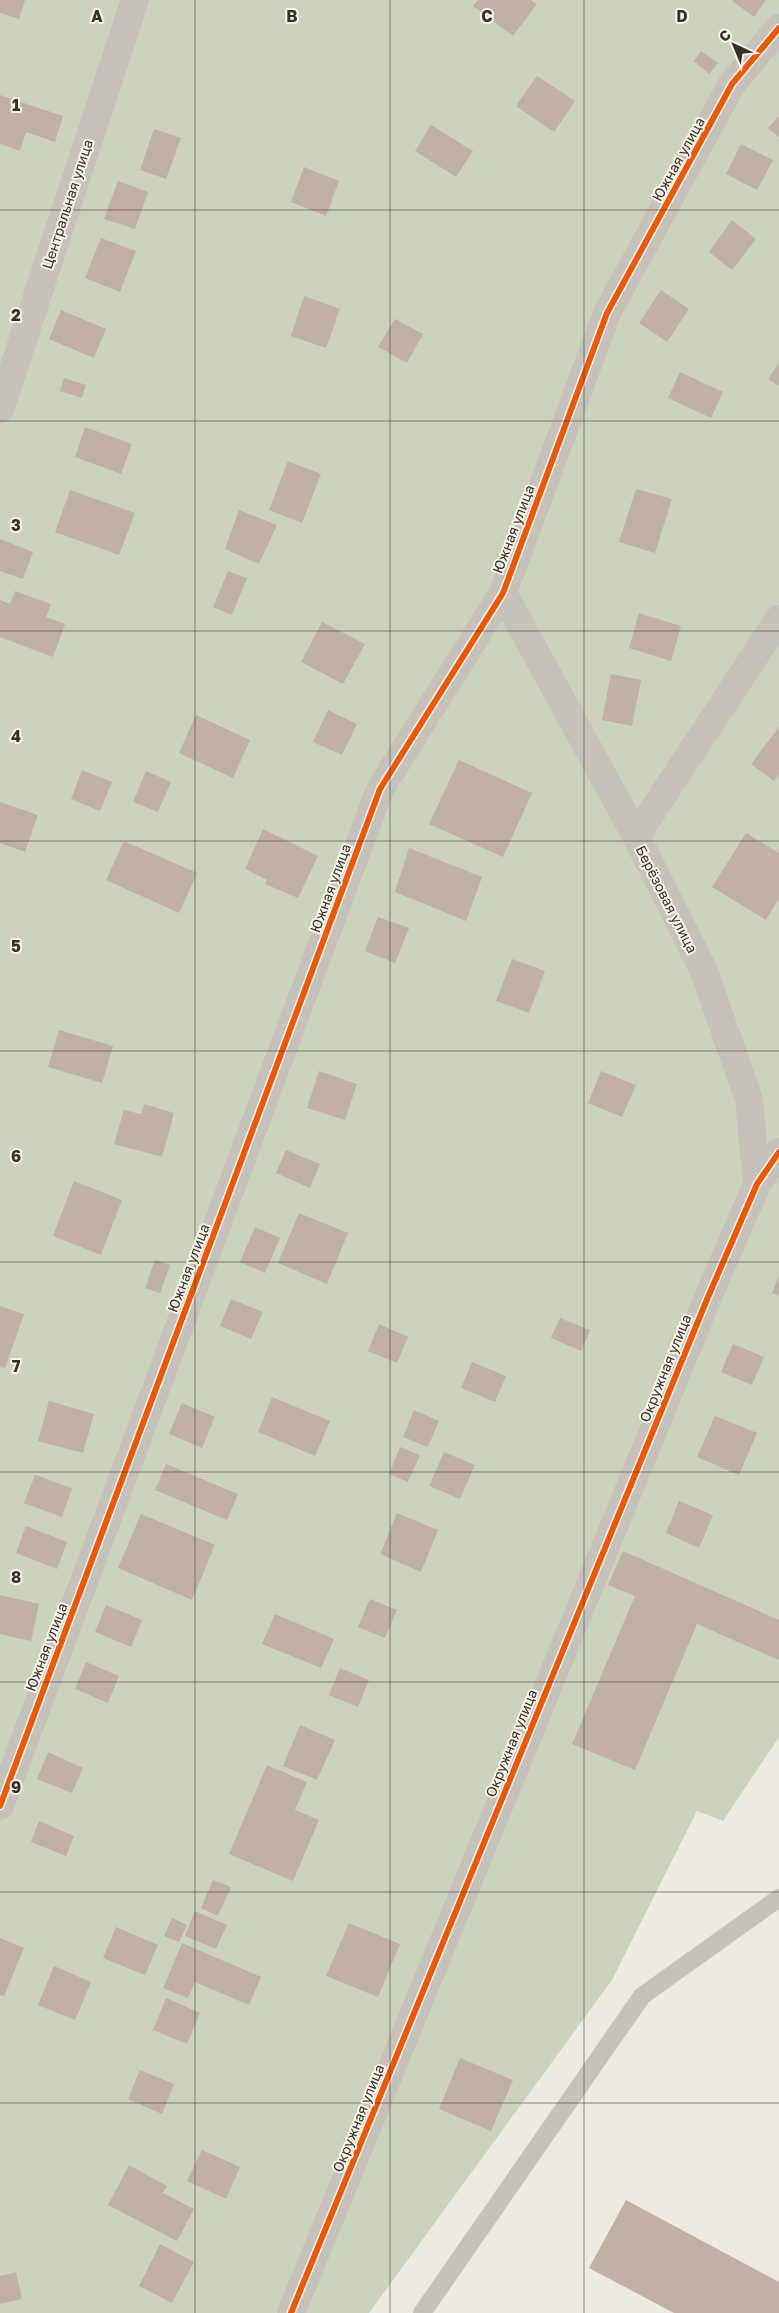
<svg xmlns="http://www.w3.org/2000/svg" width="779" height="2313" font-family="'Golos Text',sans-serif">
<rect width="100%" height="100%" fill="#edeae2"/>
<path fill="#cbd3bc" d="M0 0H779V1737L723 1821 697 1811 612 1980 369 2313H0Z"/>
<path fill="#c0b1a4" d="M0 0H25L19 19 0 13Z
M478 0H531L537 4 513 36 473 6Z
M731 0H766L754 17Z
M701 51 718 63 709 74 694 61Z
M537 76 575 101 554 132 516 106Z
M0 95 63 116 55 142 26 132 20 151 0 144Z
M779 116V137L768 128Z
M431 125 473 151 456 177 415 151Z
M154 129 181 138 166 179 140 170Z
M741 144 773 160 757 190 726 174Z
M304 167 339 181 326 216 291 202Z
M118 181 148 192 135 229 104 219Z
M732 220 756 239 732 270 709 252Z
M101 238 136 251 120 292 85 278Z
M661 290 689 309 667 342 639 323Z
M304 296 340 309 326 348 291 336Z
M61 310 106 329 94 358 49 339Z
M395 319 423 334 407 363 378 347Z
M779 363V386L768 379Z
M680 372 723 392 711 418 668 398Z
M64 378 86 385 82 398 60 391Z
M85 427 132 444 121 474 75 457Z
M288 461 321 474 302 523 269 510Z
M636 489 672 499 655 553 619 542Z
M70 490 135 513 119 555 55 532Z
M239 510 277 525 259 564 225 549Z
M0 539 33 552 23 579 0 571Z
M228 571 247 578 232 615 213 607Z
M15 591 51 604 46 617 65 624 53 657 0 637V600L10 604Z
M639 613 681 626 671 661 629 648Z
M322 622 365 644 343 684 301 662Z
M611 674 641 680 632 726 602 720Z
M328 710 357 724 342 755 313 742Z
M196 715 250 740 233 778 179 753Z
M779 727V774L774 781 751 764Z
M459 760 532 793 503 857 429 824Z
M82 770 112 782 100 811 71 799Z
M146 771 171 782 158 812 133 802Z
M0 802 38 815 25 852 0 843Z
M263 829 318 856 298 898 265 884 267 880 245 869Z
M746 833 779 853V898L766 920 712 887Z
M124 841 197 873 179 913 106 880Z
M409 848 482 877 466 921 395 892Z
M378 917 409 928 395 963 365 951Z
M512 959 545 971 529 1013 496 1001Z
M59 1030 113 1046 102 1083 48 1067Z
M319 1071 357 1084 345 1120 307 1108Z
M601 1071 636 1085 622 1117 588 1103Z
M144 1104 174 1113 162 1157 114 1144 124 1110 141 1114Z
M286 1150 320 1164 310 1188 276 1173Z
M74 1181 122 1200 101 1255 53 1236Z
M299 1213 348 1233 327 1284 278 1263Z
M255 1227 280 1238 265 1273 240 1262Z
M155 1260 170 1265 160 1293 145 1288Z
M779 1276V1296L772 1293Z
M231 1299 263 1312 251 1339 220 1326Z
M0 1306 24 1314 5 1368 0 1367Z
M560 1318 590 1330 581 1351 551 1338Z
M379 1324 408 1337 397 1363 368 1351Z
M733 1344 764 1357 752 1385 721 1372Z
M472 1362 506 1376 495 1402 461 1388Z
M272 1397 330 1421 315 1456 258 1432Z
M49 1401 94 1414 83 1453 38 1441Z
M182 1403 215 1417 202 1448 169 1434Z
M414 1410 439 1421 428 1447 403 1437Z
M715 1416 757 1433 739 1475 697 1457Z
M400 1447 420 1455 408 1482 389 1474Z
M444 1452 475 1465 460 1499 429 1486Z
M166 1464 238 1494 227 1520 155 1490Z
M35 1475 72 1488 62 1517 24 1503Z
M679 1501 713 1515 699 1548 666 1533Z
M397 1513 438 1530 421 1572 380 1554Z
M141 1514 215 1545 192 1600 118 1568Z
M26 1526 67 1542 57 1569 16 1553Z
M623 1551 779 1620V1660L697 1624 635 1770 572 1744 635 1596 608 1585Z
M0 1595 39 1604 31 1641 0 1634Z
M370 1599 397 1610 385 1638 358 1627Z
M106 1605 142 1620 131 1647 95 1632Z
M275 1614 334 1639 321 1668 262 1644Z
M86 1662 119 1676 108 1703 75 1689Z
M340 1668 369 1680 358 1707 329 1695Z
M300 1725 335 1740 317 1780 283 1766Z
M48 1752 83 1768 72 1793 37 1779Z
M267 1765 307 1782 295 1810 319 1820 293 1881 229 1854Z
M39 1821 74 1836 66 1856 31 1842Z
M213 1880 231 1887 218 1916 201 1908Z
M195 1911 227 1925 216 1949 185 1936Z
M172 1918 187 1925 179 1942 164 1936Z
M349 1923 400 1944 378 1997 326 1976Z
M116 1927 158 1945 145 1975 103 1958Z
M0 1938 24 1948 4 1996 0 1995Z
M182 1943 261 1977 249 2005 195 1982 188 1998 163 1988Z
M54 1966 91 1982 75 2020 38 2005Z
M166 1998 200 2013 187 2044 153 2030Z
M460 2058 513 2080 491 2131 439 2109Z
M140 2070 174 2084 162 2114 128 2099Z
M202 2150 240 2167 226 2199 187 2181Z
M129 2165 167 2186 163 2193 194 2209 177 2241 108 2205Z
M626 2200 779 2282V2313H674L589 2268Z
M160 2244 194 2262 172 2303 139 2286Z
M16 2272 22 2299 0 2304V2276Z"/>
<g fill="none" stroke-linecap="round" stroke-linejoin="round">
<path stroke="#c6c2bb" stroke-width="18" d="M422 2313 642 1996 779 1898"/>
<path stroke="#c6c2bb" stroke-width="28" d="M0 409 135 0
M503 593 636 836
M757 1184 749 1100 704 971 636 836 779 619
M0 1806 380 789 503 593 607 313 732 84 779 28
M291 2313 708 1297 757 1184 779 1152"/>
<g stroke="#f9f4e9" stroke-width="9">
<path id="cycleway" d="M0 1806 380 789 503 593 607 313 732 84 779 28
M291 2313 708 1297 757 1184 779 1152"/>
</g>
<use href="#cycleway" stroke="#e8590c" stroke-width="6"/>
</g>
<path fill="none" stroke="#372f29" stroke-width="1" stroke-opacity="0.55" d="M195 0V2313M390 0V2313M584 0V2313M0 210H779M0 421H779M0 631H779M0 841H779M0 1051H779M0 1262H779M0 1472H779M0 1682H779M0 1892H779M0 2103H779"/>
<g text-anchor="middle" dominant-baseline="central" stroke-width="4" stroke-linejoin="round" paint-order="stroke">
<g font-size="14" fill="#372f29" stroke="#f9f4e9">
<text transform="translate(678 159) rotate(-61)">Южная улица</text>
<text transform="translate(67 204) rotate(-72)">Центральная улица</text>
<text transform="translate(513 529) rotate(-69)">Южная улица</text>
<text transform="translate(330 888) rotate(-70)">Южная улица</text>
<text transform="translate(667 899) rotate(63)">Берёзовая улица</text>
<text transform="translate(188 1268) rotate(-69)">Южная улица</text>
<text transform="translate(665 1368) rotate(-68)">Окружная улица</text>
<text transform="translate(46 1647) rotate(-69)">Южная улица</text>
<text transform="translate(511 1743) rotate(-68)">Окружная улица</text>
<text transform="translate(358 2118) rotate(-68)">Окружная улица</text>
</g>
</g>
<g font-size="16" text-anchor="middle" font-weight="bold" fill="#372f29" stroke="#f9f4e9" stroke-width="4" stroke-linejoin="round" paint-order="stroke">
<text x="97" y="22">A</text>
<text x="292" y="22">B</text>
<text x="487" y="22">C</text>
<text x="682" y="22">D</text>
<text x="16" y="111">1</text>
<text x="16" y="321">2</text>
<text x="16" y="531">3</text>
<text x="16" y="742">4</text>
<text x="16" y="952">5</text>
<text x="16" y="1162">6</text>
<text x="16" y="1372">7</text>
<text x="16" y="1583">8</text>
<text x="16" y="1793">9</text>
</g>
<g transform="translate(734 45) rotate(316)" stroke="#f9f4e9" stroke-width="4" paint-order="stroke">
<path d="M0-4L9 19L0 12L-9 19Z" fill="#372f29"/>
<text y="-8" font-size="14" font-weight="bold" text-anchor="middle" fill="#372f29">С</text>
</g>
</svg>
